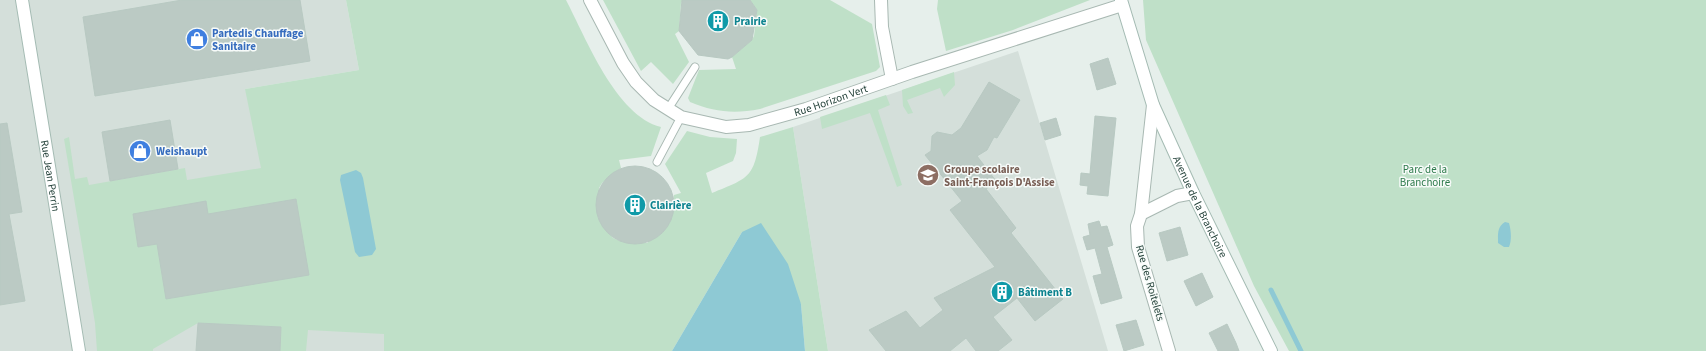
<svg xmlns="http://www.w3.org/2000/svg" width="1706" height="351" font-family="'Source Sans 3',sans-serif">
<rect width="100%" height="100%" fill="#e6efeb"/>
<path fill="#d4dfda" d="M0 0H346L359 70 245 89 405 351H0Z
M1018 51 1108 351H828L793 127Z"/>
<path fill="#bfe0c8" d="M346 0H566C586 38 616 116 661 127L651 156 619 160 621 168 602 183 599 188 598 218 613 238 620 241 647 243C673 223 671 227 674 195L681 193 665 164 687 131 710 137 737 139 736 153 733 161 706 173 712 193C749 178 754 178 760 137L793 127 828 351H805L801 304 742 232 672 351H384V334L308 330 306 351H280L281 327 198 323 153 349V351H97L95 323 64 139 69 137 75 179 87 177 89 185 185 168 187 180 261 168 245 89 359 70Z
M603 0H683L681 3 679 31 675 34 689 62 673 84 651 62 641 71Z
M750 0H830L872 24 880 67 876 71 760 109C734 114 714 112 690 102L688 98 699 70 736 69 732 57 752 40 754 36 757 10Z
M938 0H1090L1013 30 946 51 937 9Z
M1143 0H1706V351H1289L1254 286 1146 40Z
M954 72 955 85 944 97 940 88 907 100 913 113 908 114 903 106 902 90Z
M886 95 890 105 878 110 902 185 897 187 870 113 822 129 820 117Z"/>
<path fill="#8ec9d4" d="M356 170 361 173 363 178 376 249 372 255 359 257 355 252 340 180 341 175Z
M1505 222 1509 223C1511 230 1512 240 1509 247H1504L1498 243C1498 234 1497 227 1505 222Z
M761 223 788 264 801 304 805 351H672L742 232Z"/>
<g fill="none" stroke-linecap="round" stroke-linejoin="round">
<path stroke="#8ec9d4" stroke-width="5" d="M1271 290 1301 351"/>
</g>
<path fill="#bbcac4" stroke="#b8c9c2" d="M182 0H300L310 61 95 96 83 17Z
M682 0H750L757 10 752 40 732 57 728 59 698 55 679 31Z
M1108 58 1116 84 1097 90 1090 64Z
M989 82 1020 100 997 138 994 137 987 150 977 156 996 181 986 189 1016 228 1011 233 1063 299 1035 321 1017 298 993 317 1012 340 998 351H976L966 338 950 351H886L869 330 906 311 920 328 943 310 934 298 995 267 950 210 962 201 925 155 931 151 932 136 937 132 952 135 961 128Z
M1095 116 1116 118 1108 196 1087 194 1088 186 1080 185 1081 173 1090 174Z
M1056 118 1061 135 1045 140 1040 123Z
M170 120 178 169 110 181 102 132Z
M7 123 22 212 9 214 25 301 0 305V124Z
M596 205a39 39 0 1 1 78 0a39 39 0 1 1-78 0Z
M296 199 309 275 166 299 157 244 138 247 133 214 206 201 208 214Z
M1099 221 1101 227 1107 226 1113 245 1107 247 1122 298 1101 304 1093 276 1102 274 1095 248 1087 250 1083 237 1090 235 1088 224Z
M1180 227 1188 255 1167 261 1159 233Z
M1202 273 1213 297 1196 306 1184 281Z
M1136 320 1144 345 1124 351 1116 325Z
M198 323 281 327 280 351H196Z
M1227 324 1236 343 1239 351H1218L1209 333Z"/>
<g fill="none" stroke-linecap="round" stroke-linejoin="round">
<g stroke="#a8b8b2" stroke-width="9">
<path id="lane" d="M668 109 695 67
M657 162 681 117"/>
</g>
<g stroke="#a8b8b2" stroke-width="14">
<g id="street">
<path id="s1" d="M590 0 623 63 636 82 654 100 681 117 726 127 749 125 806 109 912 72 1122 5"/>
<path d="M881 0 882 27 892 79"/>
<path d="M1141 214 1153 105"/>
<path d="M1169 351 1138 247 1137 226 1141 214 1177 196 1193 193"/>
</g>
</g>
<g stroke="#a4bbb3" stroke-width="14">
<g id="secondary">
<path id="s2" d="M22 0 79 351"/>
<path id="s3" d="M1121 0 1153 105 1193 193 1271 351"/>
</g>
</g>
<use href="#lane" stroke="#fff" stroke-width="7"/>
<use href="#street" stroke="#fff" stroke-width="12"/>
<use href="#secondary" stroke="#fff" stroke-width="12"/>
</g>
<defs>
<g id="building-disc" transform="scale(1.15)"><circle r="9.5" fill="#0f9aa8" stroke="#f7fbf9"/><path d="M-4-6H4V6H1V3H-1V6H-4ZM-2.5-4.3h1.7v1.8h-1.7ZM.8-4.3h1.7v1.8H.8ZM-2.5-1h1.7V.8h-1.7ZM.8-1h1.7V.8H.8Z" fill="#fff"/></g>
<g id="shop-disc" transform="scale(1.15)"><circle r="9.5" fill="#3f7fe0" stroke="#f7fbf9"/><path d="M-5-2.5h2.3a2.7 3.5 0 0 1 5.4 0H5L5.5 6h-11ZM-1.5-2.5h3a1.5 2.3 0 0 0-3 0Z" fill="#fff"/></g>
<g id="school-disc" transform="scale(1.15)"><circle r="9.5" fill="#8d6e63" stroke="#f7fbf9"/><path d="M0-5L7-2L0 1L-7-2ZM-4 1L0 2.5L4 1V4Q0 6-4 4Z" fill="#fff"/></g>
</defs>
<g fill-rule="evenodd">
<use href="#building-disc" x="718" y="21"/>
<use href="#shop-disc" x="197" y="39"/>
<use href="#shop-disc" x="140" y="151"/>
<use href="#school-disc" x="928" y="175"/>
<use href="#building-disc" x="635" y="205"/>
<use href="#building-disc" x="1002" y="292"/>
</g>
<g text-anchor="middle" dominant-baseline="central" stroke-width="3" stroke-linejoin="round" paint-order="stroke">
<g font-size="11" font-weight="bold" fill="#0d838f" stroke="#f7fbf9" text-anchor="start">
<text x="734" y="21">Prairie</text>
<text x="650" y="205">Clairière</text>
<text x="1018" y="292">Bâtiment B</text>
</g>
<g font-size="11" font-weight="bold" fill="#366cbe" stroke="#f7fbf9" text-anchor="start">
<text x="212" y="33">Partedis Chauffage<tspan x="212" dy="13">Sanitaire</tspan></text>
<text x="156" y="151">Weishaupt</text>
</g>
<g font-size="11" fill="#24423a" stroke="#f7fbf9">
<text stroke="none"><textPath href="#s1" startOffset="306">Rue Horizon Vert</textPath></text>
<text stroke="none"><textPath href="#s2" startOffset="178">Rue Jean Perrin</textPath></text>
<text stroke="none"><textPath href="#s3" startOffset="222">Avenue de la Branchoire</textPath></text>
<text transform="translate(1150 283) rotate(74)">Rue des Roitelets</text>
</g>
<g font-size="11" font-weight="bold" fill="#785e54" stroke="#f7fbf9" text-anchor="start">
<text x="944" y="169">Groupe scolaire<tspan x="944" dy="13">Saint-François D'Assise</tspan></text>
</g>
<g font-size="11" fill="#2d7a4b" stroke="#f7fbf9">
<text x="1425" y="169">Parc de la<tspan x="1425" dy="13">Branchoire</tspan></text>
</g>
</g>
</svg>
